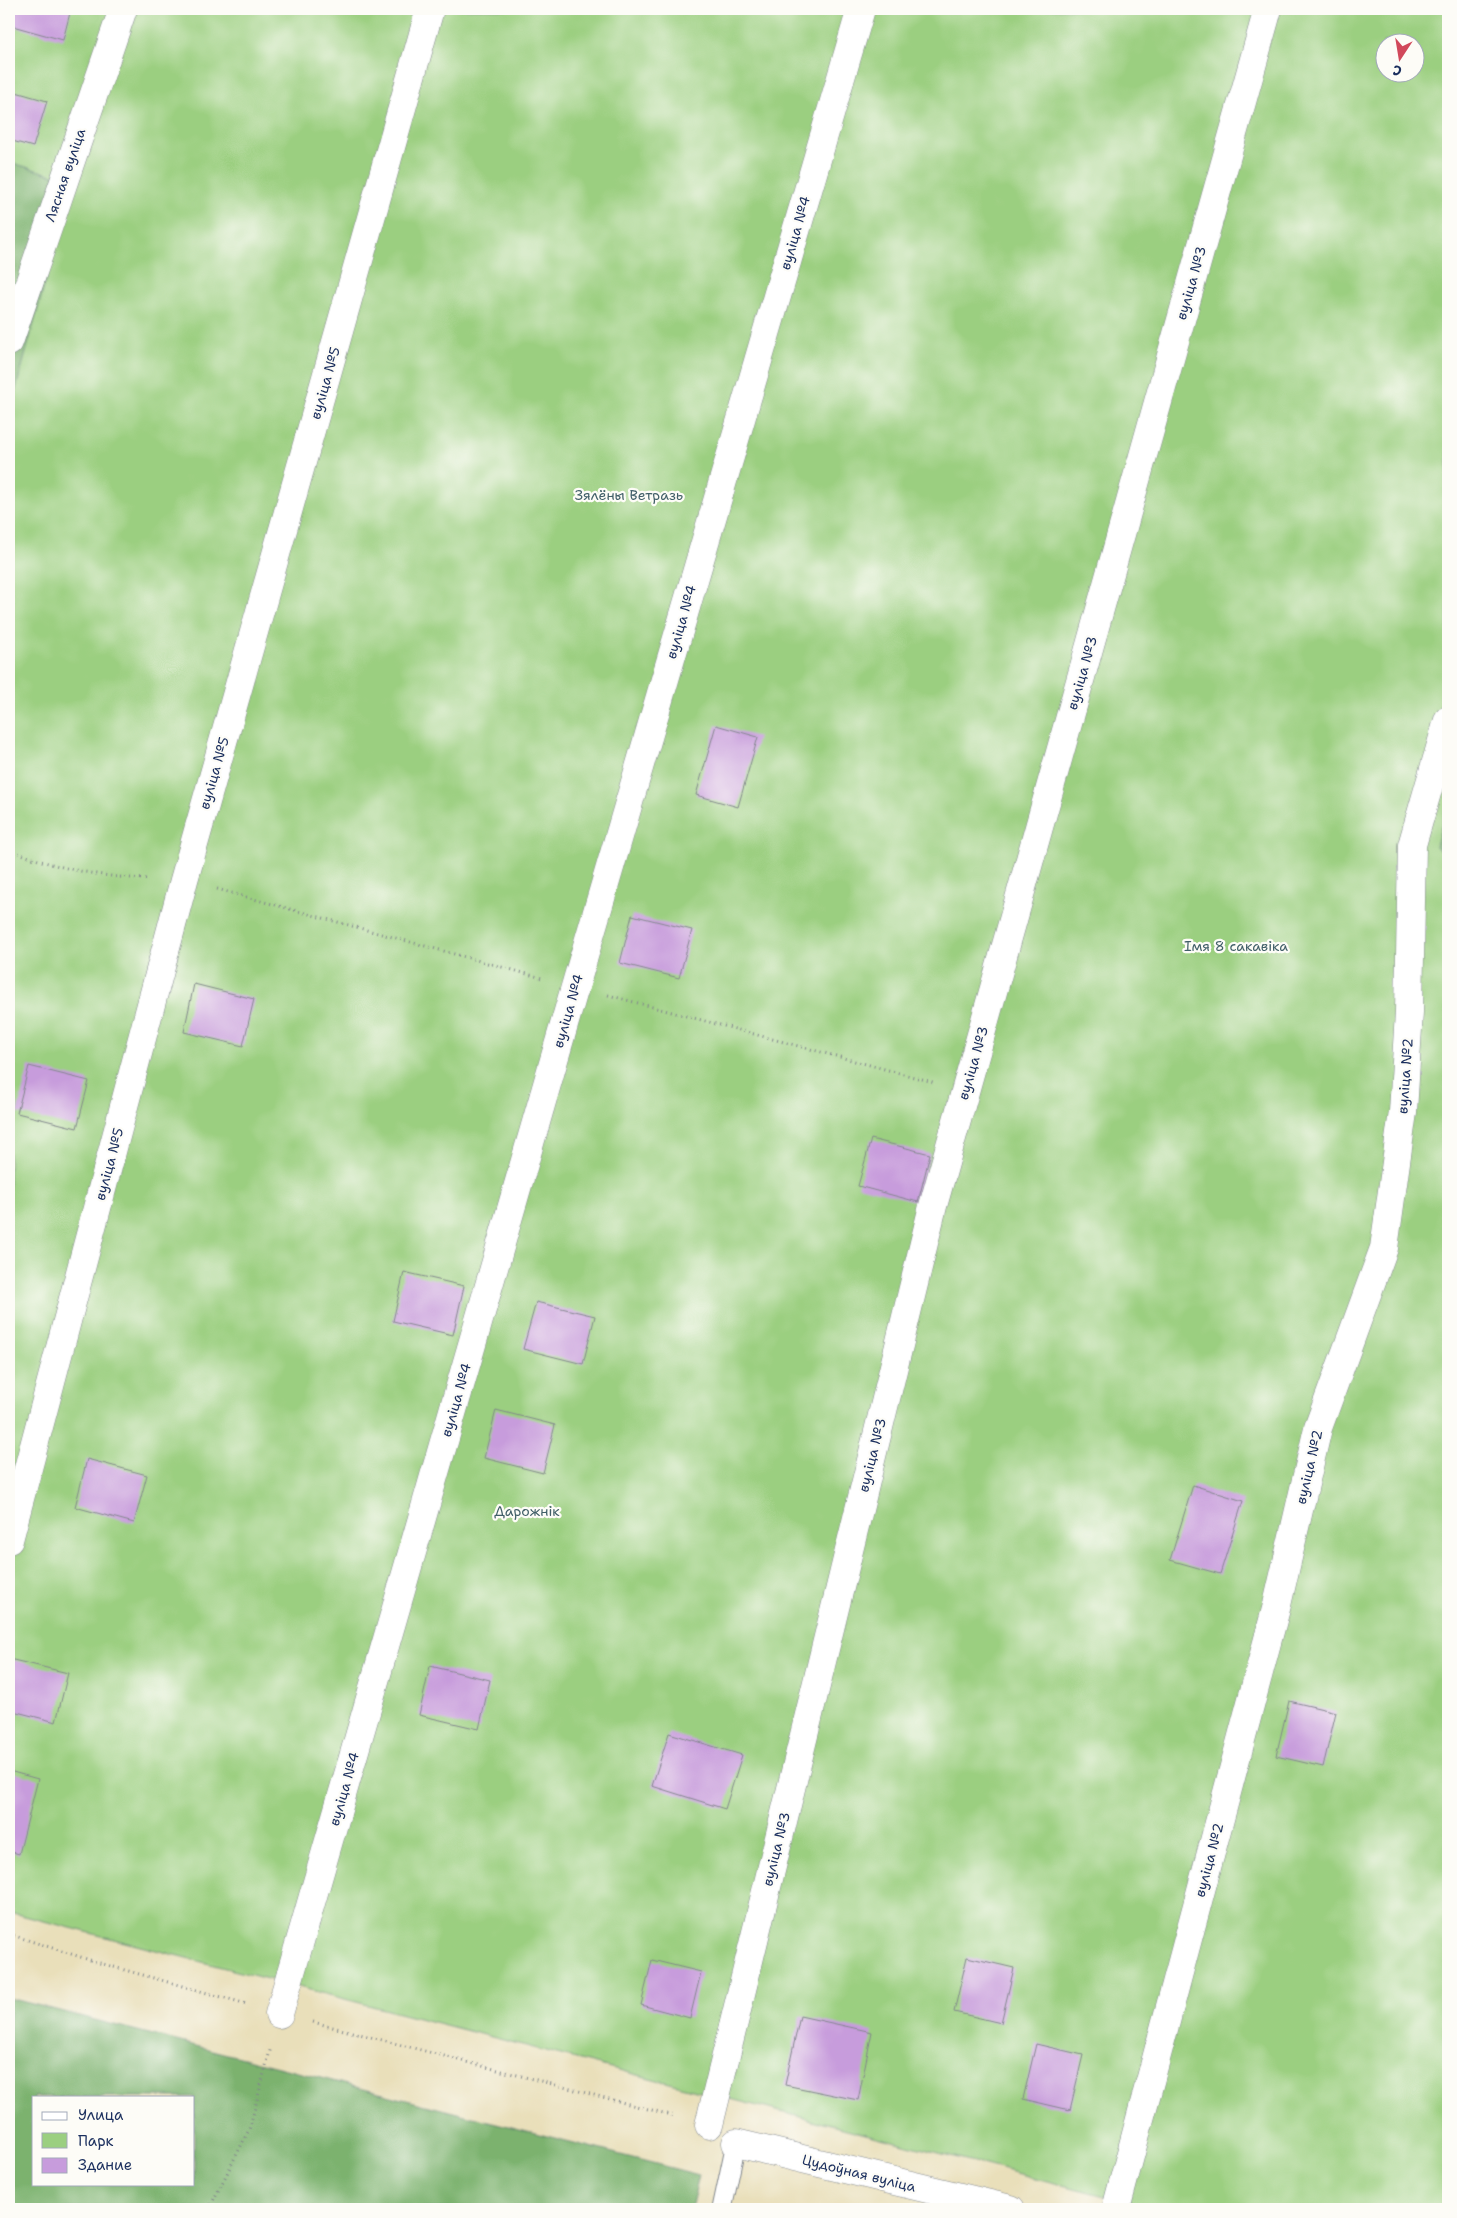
<svg xmlns="http://www.w3.org/2000/svg" width="1457" height="2218" font-family="'Shantell Sans',sans-serif">
<rect width="100%" height="100%" fill="#fdfcf7"/>
<filter id="ink" filterUnits="userSpaceOnUse"><feTurbulence type="fractalNoise" baseFrequency=".02" numOctaves="2"/><feDisplacementMap in="SourceGraphic" scale="10" xChannelSelector="R" yChannelSelector="G"/><feConvolveMatrix kernelMatrix="1 2 1 2 8 2 1 2 1" color-interpolation-filters="sRGB"/></filter>
<filter id="wash" filterUnits="userSpaceOnUse"><feTurbulence type="fractalNoise" baseFrequency=".0096" numOctaves="4" result="noise"/><feDisplacementMap in="SourceGraphic" scale="20" xChannelSelector="R" yChannelSelector="G"/><feGaussianBlur stdDeviation="1.12" result="paint"/><feColorMatrix in="noise" values="0 0 0 0 0 0 0 0 0 0 0 0 0 0 0 0 0 1.4 0 .05"/><feComposite in="paint" operator="in"/></filter>
<g filter="url(#wash)">
<rect width="100%" height="100%" fill="#e9dfba"/>
<path fill="#9bcf80" stroke="#5b7f6f" fill-rule="evenodd" d="M9 9H1448V802L1436 846 1448 862V2209H1155L9 1912V414L73 181 9 162ZM1384 42H1414V72H1384Z"/>
<path fill="#7cb26e" stroke="#4c7066" fill-rule="evenodd" d="M9 162 73 181 9 414Z
M1448 802V862L1436 846Z
M9 1998 699 2175 691 2209H9ZM34 2097H194V2184H34Z"/>
<g id="blocks">
<path fill="#c79cdc" d="M9 9H71L63 40 9 25Z
M9 90 47 101 33 147 9 140Z
M716 725 758 737 738 807 696 795Z
M632 915 692 930 679 978 620 963Z
M194 984 254 999 243 1046 184 1032Z
M29 1066 89 1081 77 1128 17 1113Z
M871 1139 930 1154 918 1202 858 1186Z
M404 1272 464 1286 453 1335 393 1321Z
M536 1302 595 1316 583 1364 523 1349Z
M496 1410 555 1425 543 1473 484 1458Z
M87 1459 147 1475 134 1523 75 1507Z
M1193 1485 1243 1501 1220 1574 1170 1560Z
M9 1659 68 1673 56 1722 9 1710Z
M430 1666 490 1680 479 1729 419 1715Z
M1289 1701 1336 1712 1323 1767 1276 1756Z
M669 1733 742 1755 725 1809 652 1786Z
M9 1771 38 1779 19 1854 9 1851Z
M967 1957 1014 1968 1001 2023 954 2012Z
M652 1960 701 1972 690 2018 641 2005Z
M800 2016 872 2032 858 2100 785 2085Z
M1036 2044 1083 2055 1070 2110 1023 2099Z"/>
</g>
</g>
<g filter="url(#ink)">
<use href="#blocks" fill-opacity="0" stroke="#82878c" stroke-width="1"/>
<g fill="none" stroke-linecap="round" stroke-linejoin="round">
<g stroke="#82878c" stroke-width="21">
<path id="lane" d="M722 2209 736 2143"/>
</g>
<g stroke="#82878c" stroke-width="29">
<path id="street" d="M9 342 123 9
M9 1540 184 880 430 9
M279 2014 575 987 861 9
M709 2125 933 1206 1268 9
M736 2143 1011 2209
M1116 2209 1277 1605 1318 1428 1384 1248 1403 1112 1409 1012 1412 845 1448 720"/>
</g>
<path stroke="#82878c" stroke-width="3" stroke-dasharray="1 4" stroke-linecap="butt" d="M9 849C54 868 99 877 147 879
M217 889 542 978
M608 995 933 1082
M9 1934 96 1962 247 2004
M313 2022 675 2116
M209 2209 249 2130 271 2047"/>
<use href="#lane" stroke="#fff" stroke-width="19"/>
<use href="#street" stroke="#fff" stroke-width="28"/>
</g>
</g>
<g text-anchor="middle" dominant-baseline="central" stroke-width="4.5" stroke-linejoin="round" paint-order="stroke">
<g font-size="14" fill="#1b2f5e" stroke="#fdfcf7">
<text transform="translate(65 175) rotate(-71)">Лясная вуліца</text>
<text transform="translate(795 233) rotate(-74)">вуліца №4</text>
<text transform="translate(1191 283) rotate(-74)">вуліца №3</text>
<text transform="translate(325 383) rotate(-74)">вуліца №5</text>
<text transform="translate(681 622) rotate(-74)">вуліца №4</text>
<text transform="translate(1082 673) rotate(-74)">вуліца №3</text>
<text transform="translate(214 773) rotate(-74)">вуліца №5</text>
<text transform="translate(568 1011) rotate(-74)">вуліца №4</text>
<text transform="translate(973 1063) rotate(-74)">вуліца №3</text>
<text transform="translate(1405 1076) rotate(-86)">вуліца №2</text>
<text transform="translate(109 1164) rotate(-75)">вуліца №5</text>
<text transform="translate(456 1400) rotate(-74)">вуліца №4</text>
<text transform="translate(872 1455) rotate(-76)">вуліца №3</text>
<text transform="translate(1309 1467) rotate(-77)">вуліца №2</text>
<text transform="translate(344 1789) rotate(-74)">вуліца №4</text>
<text transform="translate(776 1849) rotate(-76)">вуліца №3</text>
<text transform="translate(1209 1860) rotate(-75)">вуліца №2</text>
<text transform="translate(859 2173) rotate(14)">Цудоўная вуліца</text>
</g>
<g font-size="14" fill="#415f68" stroke="#fdfcf7">
<text x="629" y="495">Зялёны Ветразь</text>
<text x="1236" y="946">Імя 8 сакавіка</text>
<text x="527" y="1511">Дарожнік</text>
</g>
</g>
<rect width="1457" height="2218" fill="none" stroke="#fdfcf7" stroke-width="30"/>
<rect x="32" y="2096" width="162" height="90" fill="#fdfcf7" stroke="#a3aaba"/>
<rect x="42" y="2112" width="25" height="8" fill="#ffffff" stroke="#a3aaba"/>
<text x="78" y="2120" font-size="15" fill="#1b2f5e">Улица</text>
<rect x="42" y="2133" width="25" height="15" fill="#9bcf80" stroke="#a3aaba"/>
<text x="78" y="2146" font-size="15" fill="#1b2f5e">Парк</text>
<rect x="42" y="2158" width="25" height="15" fill="#c79cdc" stroke="#a3aaba"/>
<text x="78" y="2170" font-size="15" fill="#1b2f5e">Здание</text>
<g transform="translate(1400 58) rotate(192)"><circle r="24" fill="#fdfcf7" stroke="#a3aaba"/>
<path d="M0-4L9 19L0 12L-9 19Z" fill="#d1495b"/>
<text y="-8" font-size="14" font-weight="bold" text-anchor="middle" fill="#1b2f5e">С</text>
</g>
</svg>
